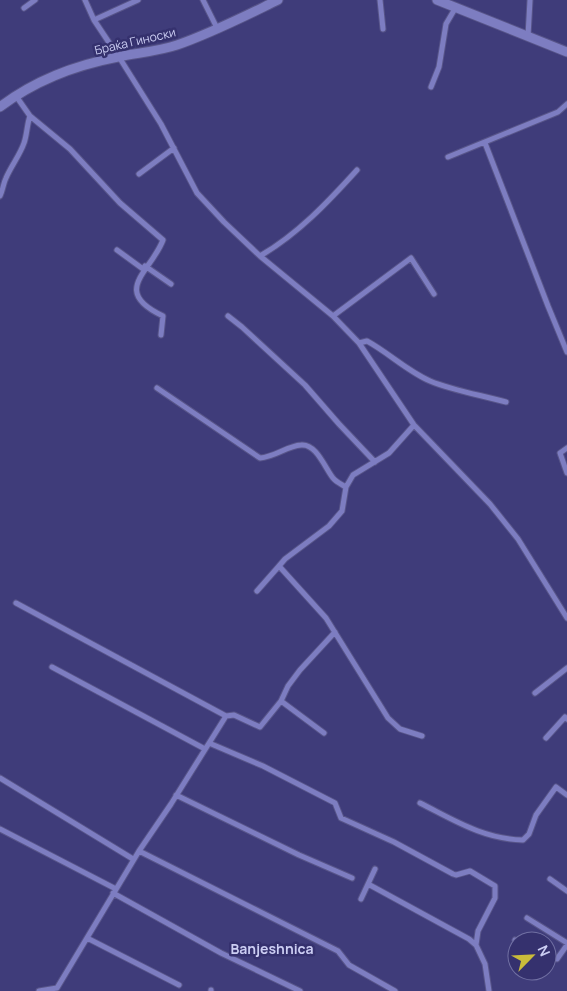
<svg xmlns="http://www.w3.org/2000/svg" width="567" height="991" font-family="Manrope,sans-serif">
<rect width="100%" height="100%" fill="#3f3c7a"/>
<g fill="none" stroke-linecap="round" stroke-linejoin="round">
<g stroke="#585589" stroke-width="7">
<path id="minor" d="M85 0 94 20 112 47 116 57
M203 0 218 30
M380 0 383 29
M24 8 35 0
M94 20 138 0
M528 36 530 0
M119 57 161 124 197 193 224 222 260 256 333 316 359 343 414 425 490 504 518 539 567 618
M431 87 439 67 446 24 456 7
M16 96 30 116 70 149 120 203 163 240C151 272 110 291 163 316L161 335
M485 143 548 306 567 352
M448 157 558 112 567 104
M139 174 174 148
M0 196C3 190 3 184 6 178 11 166 20 155 24 143 27 135 27 124 30 116
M117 250 143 269
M260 256C298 234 328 202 357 170
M145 266 171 284
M228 316 242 327 305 385 339 424 375 462
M333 316 411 258 434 294
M359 343 367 341C389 353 407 371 430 381 454 391 481 395 506 402
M157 388 260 458C275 457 287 446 301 445 316 443 325 468 333 478 336 482 341 484 346 487
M414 425 389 453 353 475 346 487 342 511 329 526 285 559 279 566 326 618 388 718 400 729 422 736
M567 448 560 453 567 473
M257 591 279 566
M16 603 226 716
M52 667 205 749
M535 693 567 668
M281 701 324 733
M546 738 565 717 567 719
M209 743 263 766 335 803 341 818 394 842 453 874 456 875 470 871 495 886V898L478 931 476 945 485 964 489 991
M0 778 133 859
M176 795 299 855 352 878
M420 803C454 820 483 839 523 840L529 834 536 815 556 787 567 795
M0 829 116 889
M139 851 171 804 226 716 234 715 260 727 281 701 288 686 300 670 335 632
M550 879 567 891
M368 884 469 939 476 945
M113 893 221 953 300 991
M361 899 375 869
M527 918 567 943
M87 938 179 985
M515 940 517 941
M547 955 557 959 567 945
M211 990V991
M39 991 57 988 139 851 338 951 349 965 395 991"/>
</g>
<g stroke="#585589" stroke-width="11">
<path id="tertiary" d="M437 0 567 52
M0 107C34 81 76 65 118 57 137 53 159 51 177 45 212 33 245 16 278 0"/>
</g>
<use href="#minor" stroke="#7d7dc1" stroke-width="5"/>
<use href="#tertiary" stroke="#7d7dc1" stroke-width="9"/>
</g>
<g text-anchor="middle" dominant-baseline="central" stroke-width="5" stroke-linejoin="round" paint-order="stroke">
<g font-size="12" fill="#cccef3" stroke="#35316e">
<text transform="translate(135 41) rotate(-13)">Браќа Гиноски</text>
</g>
<g font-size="14" font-weight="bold" fill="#cccef3" stroke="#35316e">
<text x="272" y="948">Banjeshnica</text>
</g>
</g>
<g transform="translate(532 956) rotate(66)"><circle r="24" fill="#35316e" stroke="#7170a3"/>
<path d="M0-4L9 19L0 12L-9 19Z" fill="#c9bb3a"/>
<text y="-8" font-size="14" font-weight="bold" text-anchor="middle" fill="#cccef3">N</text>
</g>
</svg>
